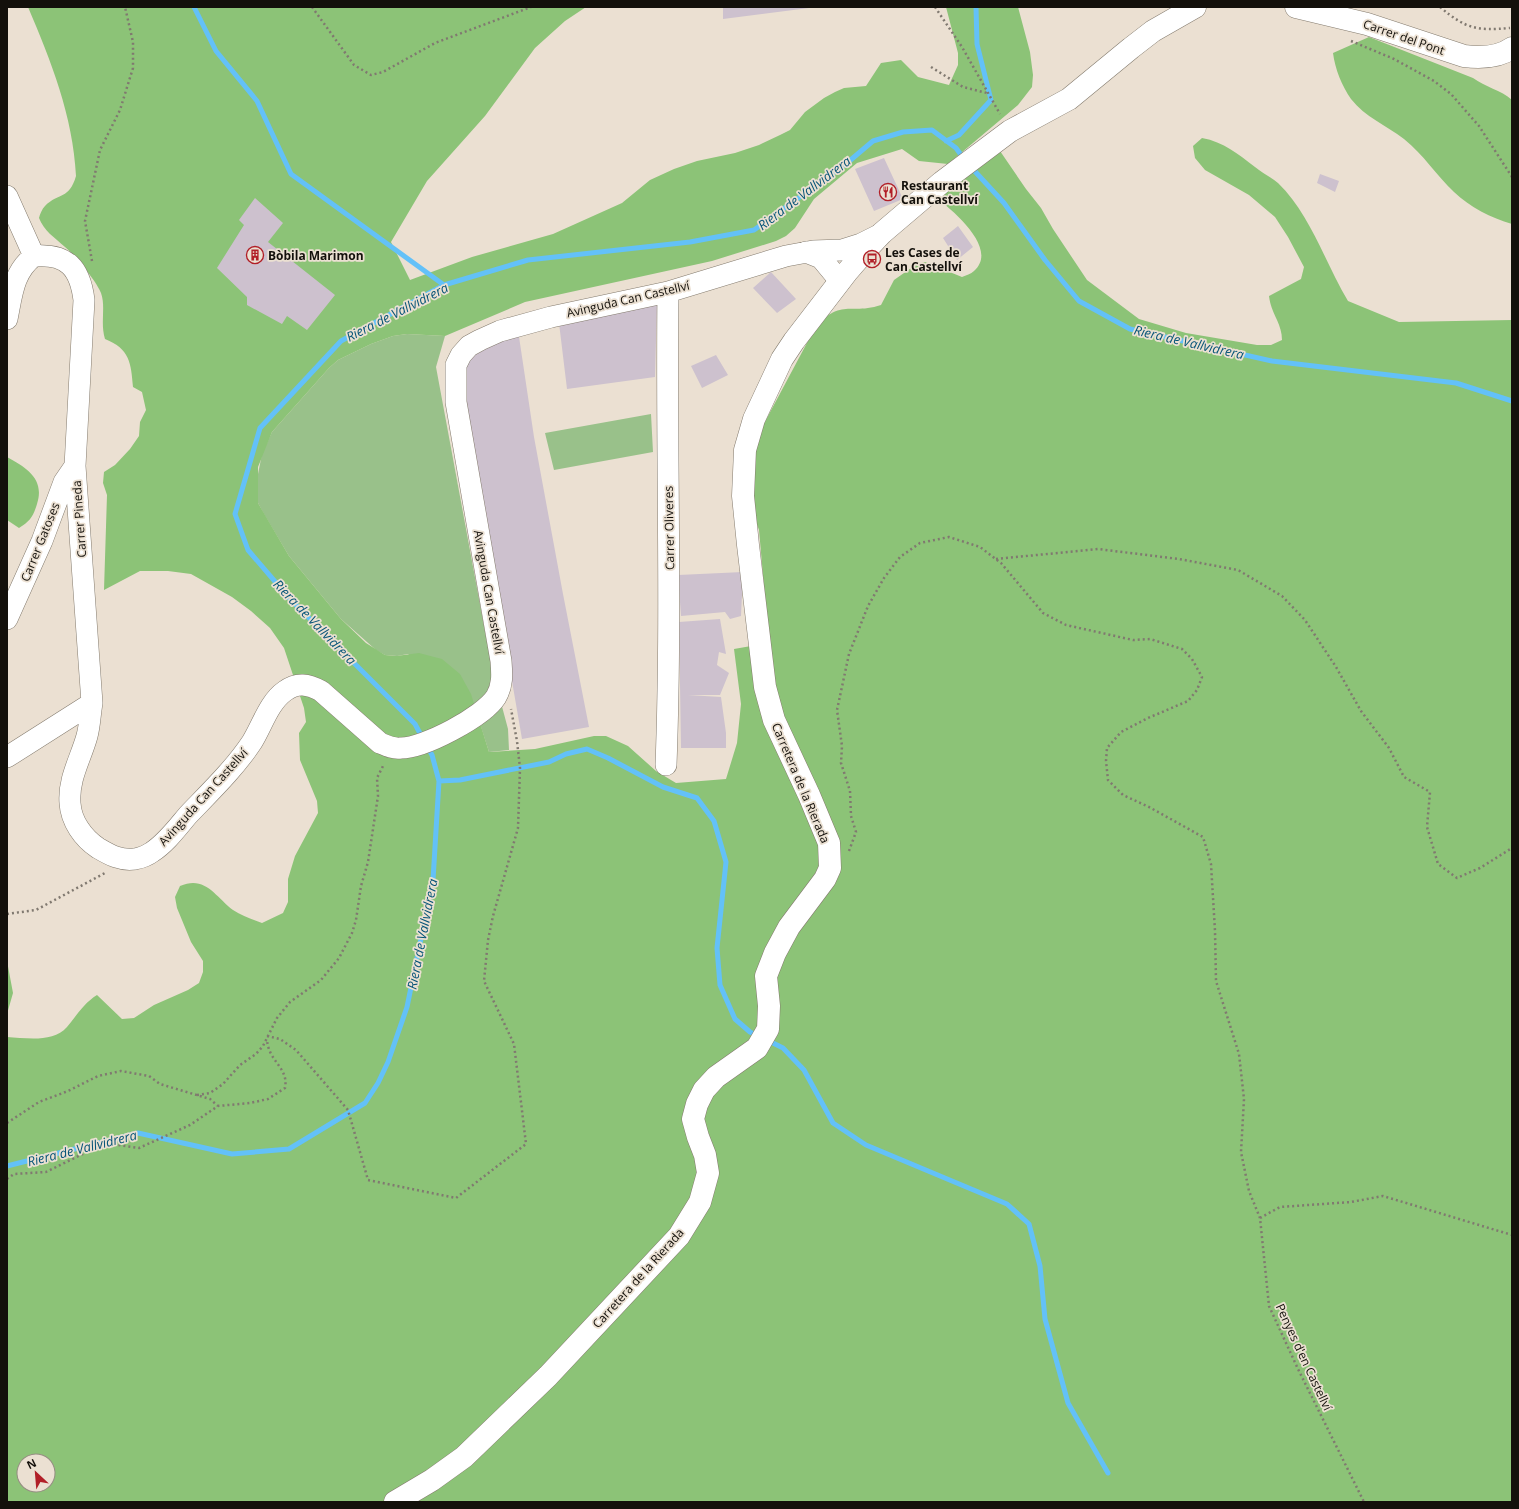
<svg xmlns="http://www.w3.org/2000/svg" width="1519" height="1509" font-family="'Open Sans',sans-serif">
<rect width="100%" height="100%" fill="#ebe0d2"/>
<path fill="#99c18a" d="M407 334 445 336 436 367 492 669 508 729 509 750 489 752 474 705 408 654 397 656 385 655 376 650 341 619 289 556 264 514 258 503 257 479 262 454 272 432 329 368 338 360 371 344 393 336Z
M651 414 653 452 554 470 545 433Z"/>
<path fill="#8cc377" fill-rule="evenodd" d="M28 7H586L565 21 535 48 485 116 427 181 391 242 410 280 472 257 553 234 622 203 650 180 674 169 697 161 735 153 759 145 780 135 790 130 805 112 824 98 835 92 844 88 866 86 881 63 901 60 918 77 949 85 958 65V53L946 7H1018L1030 52 1033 75 1032 87 1018 105 948 164 919 161 902 149 857 163 814 199 795 228 786 236 776 241 712 261 525 302 445 336 407 334 393 336 371 344 338 360 329 368 272 432 258 467V503L289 556 341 619 366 643 385 655 396 656 419 653 442 659 460 674 471 694 489 752 535 749 594 736H606L628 746 656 771 676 783 726 779 737 743 741 704 734 649 769 643 759 530 754 516 751 478 753 454 761 429 816 326C842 298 852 315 881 305L894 280 914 266 925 262 962 277C966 275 971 274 974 271 1000 248 950 208 933 195L1000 151 1026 189 1041 208 1053 229 1087 280 1139 319 1186 333 1257 345H1271L1282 340C1282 323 1271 314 1269 296L1301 279 1304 267 1288 237 1275 217 1249 195 1205 170 1195 158 1193 146 1202 138C1224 142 1238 154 1255 167 1262 173 1271 177 1278 183 1311 215 1325 263 1348 301L1399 322 1512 320V1502H7V1037C26 1038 53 1043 67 1027 77 1015 84 1003 97 995L122 1019 134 1018 154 1005 188 990 199 983 203 972V961L191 942 177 908 175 897 180 886C205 875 215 896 233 910 242 916 252 919 262 923L283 913 288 902V879L295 856 318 813 317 801 300 760 299 733 306 722 304 708 284 648 270 628 251 611 232 597 191 574 168 571H140L104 590 107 495 103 483 104 472 115 465 130 449 139 436 140 422 146 410 142 392 133 387C131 363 130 349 105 339 100 323 106 307 101 293 97 282 75 255 65 247 54 237 44 231 39 218 40 214 42 209 45 206 59 192 69 200 76 176 73 116 51 61 28 7ZM24 1461H48V1485H24Z
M1369 37 1473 78C1485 87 1501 90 1512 100V224C1491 218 1470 207 1454 192 1436 175 1424 155 1404 139 1386 125 1365 117 1351 99 1342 86 1335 69 1333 53Z
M7 457C27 468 45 479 37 504 33 517 30 521 19 528L7 520Z
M7 961 13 993 7 1014Z"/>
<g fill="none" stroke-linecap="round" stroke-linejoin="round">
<path stroke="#63c1f8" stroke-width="5" d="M194 7 216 51 257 101 291 174 444 285
M946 141 959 135 991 100 977 44 976 7
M970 166 1004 203 1045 260 1079 301 1130 329 1272 361 1456 383 1512 401
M423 739 415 724 290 599 248 550 235 514 260 428 341 341 444 285 528 260 690 242 754 230 847 163 873 141 903 132 932 130 956 148 964 159
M439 781 460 780 549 762 566 754 587 749 608 758 663 787 697 798 714 821 726 862 717 948 720 985 735 1019 750 1032 758 1036
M767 1040 783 1048 804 1070 833 1123 866 1145 1007 1204 1029 1224 1040 1266 1045 1319 1068 1403 1108 1473
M7 1166 138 1133 232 1154 289 1149 365 1103 378 1083 388 1062 407 1007 433 880 439 781 432 755 427 746"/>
</g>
<path fill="#cdc1ce" d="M723 7H808L809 8 723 19Z
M884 158 903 199 874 211 855 169Z
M1320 174 1339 181 1335 192 1317 183Z
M255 198 283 223 268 242 335 295 307 330 287 316 282 324 247 305V297L217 268 244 225 239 220Z
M958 226 973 247 957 260 943 238Z
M771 272 796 299 777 313 753 288Z
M657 303 655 377 567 389 559 323Z
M518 330 534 437 563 594 589 727 522 739 472 450 461 363Z
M716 355 728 375 702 388 691 366Z
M743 572 741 616 730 619 725 612 681 616 678 575Z
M720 619 726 654 719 652 717 665 729 673 720 695H688L721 697 726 733V748H681L679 622Z"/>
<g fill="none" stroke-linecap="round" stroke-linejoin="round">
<g stroke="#847b6e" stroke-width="22">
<path id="minor" d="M7 196 34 256
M806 252 821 258 840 281
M34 256C67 253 80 268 84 300L75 466 92 703C90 714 90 725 87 736 81 758 68 779 70 803 71 821 83 838 98 848 110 855 120 861 135 859 140 858 148 855 152 852 166 843 177 828 188 815 210 792 234 769 252 742 262 726 269 702 285 691 297 682 308 684 321 691L380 743C387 746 393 749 401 748 424 748 483 717 496 697 503 685 502 674 501 661L456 402V365L461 355 469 346 480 340 500 331 551 317 668 292 786 256 813 251 842 250 861 244 879 235
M7 319C12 295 13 272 34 256
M7 619 42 541 64 482 75 466
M7 757 92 703
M666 765C672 607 666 450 668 292"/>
</g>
<g stroke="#847b6e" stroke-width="23">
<path id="tertiary" d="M1296 7 1367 24 1464 56C1480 58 1498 58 1512 48
M395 1502 432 1480 464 1457 548 1376 679 1236 700 1202 708 1173 705 1155 698 1137 693 1119 697 1104 704 1090 716 1077 757 1048 768 1029 769 1006 766 976 775 953 789 927 825 879 830 868 829 843 809 795 774 720 765 687 748 545 743 496 745 450 754 419 782 359 794 341 847 272 866 250 882 233 942 182 1010 131 1069 99 1131 48 1153 31 1195 7"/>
</g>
<path stroke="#807970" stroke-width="2.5" stroke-dasharray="2 3" stroke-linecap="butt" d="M312 7 354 65 371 75 383 72 435 43 531 7
M935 7 962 47 1000 114
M1440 7C1466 29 1477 31 1510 28
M1351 41 1394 59 1434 81 1451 94 1479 126 1512 177
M931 67 963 87 987 93
M92 261 85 221 100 150 120 110 133 68V42L125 7
M996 559 1098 549 1179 559 1238 570 1282 596 1305 620 1336 667 1361 711 1389 748 1404 777 1430 792 1427 827 1438 864 1457 878 1480 868 1512 848
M849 851 856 832 851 816 850 791 841 763 842 746 837 710 849 654 868 606 884 578 900 557 920 543 949 537 980 547 1001 563 1043 613 1066 625 1133 640 1150 639 1182 649 1192 659 1202 677 1197 690 1188 701 1148 718 1121 732 1107 748 1106 761 1108 780 1123 795 1149 807 1203 837 1211 864 1215 931 1216 981 1239 1054 1244 1099 1241 1152 1249 1191 1260 1218 1269 1306 1298 1369 1364 1502
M7 914 36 910 105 873
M267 1036 280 1039 296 1050 348 1110 368 1180 456 1198 526 1144 514 1044 484 981 488 940 493 916 518 828 520 768 517 741 511 709
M197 1095 210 1093 223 1084 240 1065 256 1054 263 1046 277 1018 290 1002 321 980 339 958 352 933 356 920 361 886 368 862 378 796 377 778 384 764
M7 1123 39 1102 68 1091 98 1076 121 1071 149 1076 160 1084 210 1099 218 1106
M7 1179 14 1174 46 1172 105 1143 139 1148 190 1125 218 1106 250 1103 268 1099 285 1088C289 1067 268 1062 267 1039
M1260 1218 1280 1207 1351 1202 1383 1196 1512 1235"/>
<use href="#minor" stroke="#fff" stroke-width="21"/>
<use href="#tertiary" stroke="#fff" stroke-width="22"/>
</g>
<defs>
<g id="restaurant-ring" transform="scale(0.9)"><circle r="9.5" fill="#ebe0d2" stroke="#b11f27" stroke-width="1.5"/><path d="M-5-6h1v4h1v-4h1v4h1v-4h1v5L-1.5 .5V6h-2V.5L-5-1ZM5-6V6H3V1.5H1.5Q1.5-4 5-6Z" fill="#b11f27"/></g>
<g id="building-ring" transform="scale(0.9)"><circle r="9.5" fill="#ebe0d2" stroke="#b11f27" stroke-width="1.5"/><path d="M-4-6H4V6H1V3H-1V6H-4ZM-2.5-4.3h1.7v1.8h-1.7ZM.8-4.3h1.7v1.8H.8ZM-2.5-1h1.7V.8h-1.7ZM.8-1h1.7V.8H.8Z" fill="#b11f27"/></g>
<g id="bus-ring" transform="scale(0.9)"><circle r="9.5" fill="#ebe0d2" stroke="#b11f27" stroke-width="1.5"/><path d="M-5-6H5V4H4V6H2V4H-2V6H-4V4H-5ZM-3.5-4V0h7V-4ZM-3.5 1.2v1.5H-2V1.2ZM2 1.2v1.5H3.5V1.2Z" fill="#b11f27"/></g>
</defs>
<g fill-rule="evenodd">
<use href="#restaurant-ring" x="888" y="192"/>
<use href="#building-ring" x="255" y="255"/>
<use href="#bus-ring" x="872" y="259"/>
</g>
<g text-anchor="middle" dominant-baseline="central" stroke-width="3.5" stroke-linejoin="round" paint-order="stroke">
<g font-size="12" fill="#13100b" stroke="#ebe0d2">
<text transform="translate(1404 37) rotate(19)">Carrer del Pont</text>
<text transform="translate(628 299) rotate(-13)">Avinguda Can Castellví</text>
<text transform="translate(79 519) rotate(-94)">Carrer Pineda</text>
<text transform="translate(669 528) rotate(-91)">Carrer Oliveres</text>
<text transform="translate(40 542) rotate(-68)">Carrer Gatoses</text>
<text transform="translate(489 592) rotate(80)">Avinguda Can Castellví</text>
<text transform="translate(801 783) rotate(67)">Carretera de la Rierada</text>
<text transform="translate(203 797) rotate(-48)">Avinguda Can Castellví</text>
<text transform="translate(638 1278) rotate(-48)">Carretera de la Rierada</text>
<text transform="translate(1304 1357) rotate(65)">Penyes d'en Castellví</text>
</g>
<g font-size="12" font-weight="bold" fill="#13100b" stroke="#ebe0d2" text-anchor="start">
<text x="901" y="185">Restaurant<tspan x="901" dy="14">Can Castellví</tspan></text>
<text x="885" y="252">Les Cases de<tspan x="885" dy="14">Can Castellví</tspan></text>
<text x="268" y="255">Bòbila Marimon</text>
</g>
<g font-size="13" font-style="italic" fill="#065478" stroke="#ebe0d2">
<text transform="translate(804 193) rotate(-37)">Riera de Vallvidrera</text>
<text transform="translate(397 312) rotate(-27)">Riera de Vallvidrera</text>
<text transform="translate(1189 342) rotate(13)">Riera de Vallvidrera</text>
<text transform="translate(315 622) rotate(46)">Riera de Vallvidrera</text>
<text transform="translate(422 934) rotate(-79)">Riera de Vallvidrera</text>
<text transform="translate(82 1148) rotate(-14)">Riera de Vallvidrera</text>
</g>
</g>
<rect width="1519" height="1509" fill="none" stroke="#13100b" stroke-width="16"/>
<g transform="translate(36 1473) rotate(334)"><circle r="19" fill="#ebe0d2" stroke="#958d82"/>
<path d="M0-3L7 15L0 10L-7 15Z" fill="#b11f27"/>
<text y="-6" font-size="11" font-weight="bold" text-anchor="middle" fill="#13100b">N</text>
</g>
</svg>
